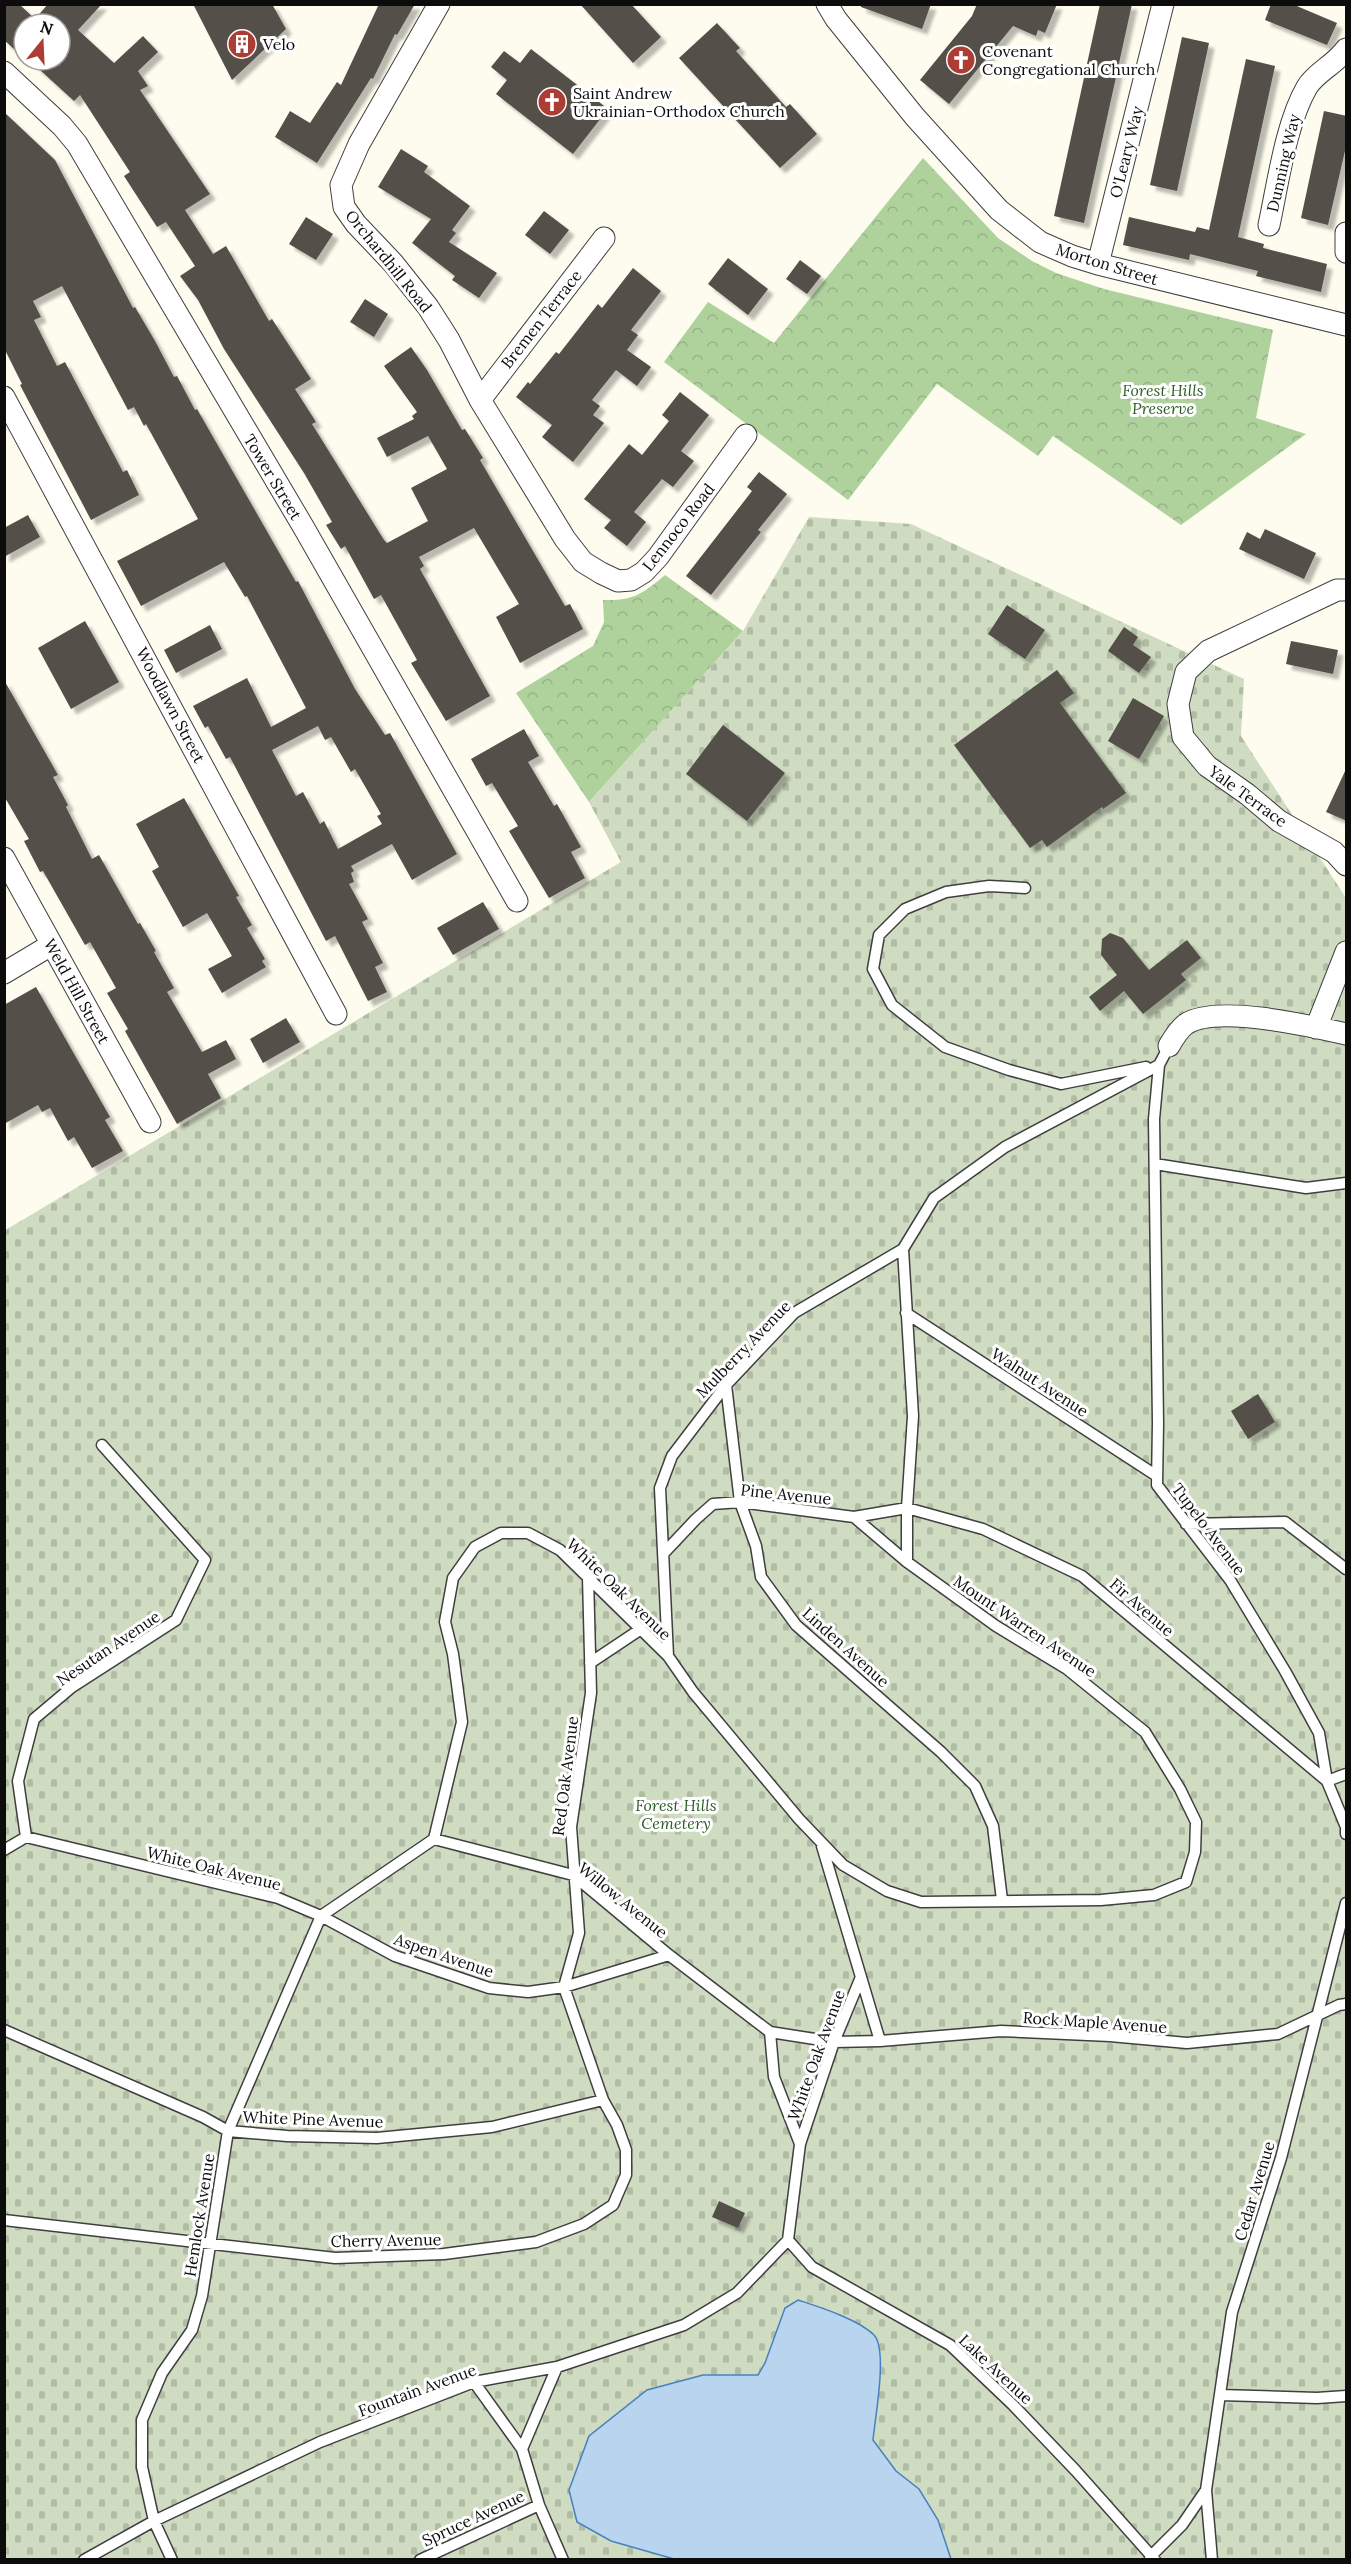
<svg xmlns="http://www.w3.org/2000/svg" width="1351" height="2564" font-family="Lora,serif">
<defs>
<pattern id="forest-crowns" width="20" height="18" patternUnits="userSpaceOnUse" patternTransform="scale(1.5)"><rect width="20" height="18" fill="#afd29d"/><path d="M2 6a3 3 0 1 1 6 0M12 15a3 3 0 1 1 6 0" fill="none" stroke="#95b386"/></pattern>
<pattern id="cemetery-stones" width="16" height="16" patternUnits="userSpaceOnUse" patternTransform="scale(1.5)"><rect width="16" height="16" fill="#d0dcc1"/><path d="M2 7V4a2 2 0 0 1 4 0v3zM10 15v-3a2 2 0 0 1 4 0v3z" fill="#b1bca5"/></pattern>
<filter id="shadow"><feDropShadow dx="5.5" dy="5.5" stdDeviation="1.5" flood-color="#0004"/></filter>
</defs>
<rect width="100%" height="100%" fill="#fdfcee"/>
<path fill="url(#forest-crowns)" d="M923 158 998 238 1032 261 1056 273 1104 289 1273 330 1256 418 1306 434 1181 525 1053 436 1038 456 937 384 848 500 664 362 708 302 774 343Z
M665 575 743 631 589 802 516 693 593 646 604 622 603 600C634 601 642 594 665 575Z"/>
<path fill="url(#cemetery-stones)" d="M809 517 911 524 1244 679 1241 736 1346 898V2559H5L4 1231 621 862 589 802 743 631Z"/>
<path fill="#b8d4ef" stroke="#4881bd" stroke-width="1.5" d="M798 2300C819 2307 858 2319 874 2335 888 2350 875 2418 873 2440L896 2471 919 2489 938 2520 951 2559H674L611 2541 577 2522 569 2490 589 2436 647 2390 703 2375H758L765 2363 785 2308Z"/>
<path fill="#544f4a" fill-rule="evenodd" filter="url(#shadow)" d="M4 4H19L35 19 48 4H102L78 30 114 63 143 36 158 52 138 71 148 86 140 90 210 194 185 210 213 254 226 246 269 321 272 319 311 379 295 389 316 422 312 424 384 540 387 543 428 521 411 488 447 469 428 436 387 457 377 438 414 419 412 416 417 412 384 366 411 347 427 370 462 430 465 429 483 458 480 460 565 606 570 604 583 629 520 663 496 617 519 604 474 528 419 557 424 566 420 569 490 696 446 721 411 663 417 660 381 595 374 599 345 546 341 549 326 525 332 522 304 473 224 349 198 300 180 276 195 266 166 222 157 227 124 176 130 172 80 95 74 101 29 60H60V24H24V58L4 40Z
M193 4H272L286 29 232 80Z
M379 4H415L397 35 395 34 373 79 371 78 317 163 275 137 290 111 310 123 337 82 341 85Z
M580 4H631L661 37 633 63Z
M861 4H931L922 29 861 7Z
M977 4H1057L1045 33 1038 30 1036 36 1013 26 949 104 920 80 972 16Z
M1100 4H1132L1084 223 1054 216Z
M1271 4H1292L1337 23 1327 45 1265 20Z
M717 23 740 48 736 51 786 107 790 104 817 134 780 168 679 58Z
M1182 37 1209 43 1177 191 1150 185Z
M531 49 608 109 573 154 496 94 507 80 491 67 504 51 520 63Z
M1246 59 1275 66 1238 237 1264 244 1263 248 1327 264 1321 292 1256 276 1258 271 1190 254 1189 260 1123 245 1129 217 1195 232 1197 227 1209 230Z
M1324 111 1347 116V142L1328 225 1301 218Z
M4 112 55 160 133 308 135 307 155 341 174 377 177 376 195 410 197 409 296 582 298 581 355 689 385 735 390 733 457 854 412 880 392 844 351 866 354 871 351 873 354 882 349 884 368 919 362 922 383 963 375 967 387 992 368 1001 335 936 326 941 230 757 226 759 208 726 205 728 193 706 247 678 271 727 306 708 247 596 245 597 224 562 141 606 117 561 198 519 146 424 144 426 134 407 128 410 62 286 33 301 41 317 34 320 57 366 65 362 123 472 127 470 139 495 91 520 20 385 22 384 4 348ZM318 726 325 740 331 737 351 772 355 769 381 814 377 816 382 824 338 849 324 821 320 824 303 792 296 796 272 750Z
M401 149 428 166 424 172 470 206 452 230 456 233 449 242 497 273 479 298 452 280 455 276 412 243 431 219 378 187Z
M544 211 569 230 550 254 525 235Z
M306 217 333 234 316 260 289 244Z
M728 258 768 289 748 315 708 284Z
M800 260 821 276 807 294 786 279Z
M633 268 661 291 631 330 638 335 627 350 651 367 637 386 616 370 592 400 600 406 593 415 604 423 573 462 542 437 552 425 516 397 528 382 530 384 556 352 559 354 598 304 602 308Z
M365 299 388 314 374 337 350 322Z
M680 392 709 415 681 451 694 461 673 487 662 479 634 512 646 522 627 546 604 528 611 520 584 499 629 444 642 455 669 421 662 415Z
M759 472 787 494 758 530 761 532 711 595 686 576 752 491 747 487Z
M28 515 40 537 4 557V528Z
M1265 529 1316 553 1304 579 1239 549 1247 532 1260 539Z
M1007 605 1045 630 1025 659 988 634Z
M85 621 119 682 71 709 38 648Z
M210 625 222 649 176 673 164 650Z
M1124 627 1138 637 1133 645 1151 657 1139 673 1108 651Z
M1291 641 1338 650 1333 674 1286 664Z
M1057 670 1074 693 1060 703 1126 793 1103 809 1102 807 1047 847 1042 840 1030 848 954 745Z
M4 680 58 775 53 777 68 805 66 807 92 859 99 855 138 924 140 923 156 951 154 952 174 988 167 992 202 1052 226 1040 236 1059 208 1074 221 1098 177 1124 125 1031 128 1029 107 993 116 988 90 942 85 945 43 871 40 872 24 841 29 839 4 796Z
M1133 698 1164 716 1139 759 1108 741Z
M723 725 785 773 747 821 686 774Z
M524 729 539 756 528 762 554 806 557 804 581 847 571 852 585 878 549 898 509 831 518 826 492 783 486 786 471 759Z
M1347 767V821L1326 812Z
M184 798 239 896 236 897 252 925 247 928 265 959 262 961 266 967 222 993 208 969 232 956 207 913 183 927 152 871 159 867 136 824Z
M483 902 499 929 453 955 437 928Z
M1110 933 1123 938 1149 970 1187 940 1201 958 1181 974 1186 980 1143 1014 1124 991 1100 1011 1089 997 1117 975 1101 955 1102 939Z
M36 987 110 1117 105 1120 123 1151 92 1168 74 1137 68 1141 50 1108 42 1112 38 1105 4 1124V1005Z
M286 1018 300 1042 263 1063 250 1039Z
M1258 1394 1275 1422 1248 1439 1231 1411Z
M719 2201 745 2213 738 2228 712 2217Z"/>
<g fill="none" stroke-linecap="round" stroke-linejoin="round">
<g stroke="#3f3f3f" stroke-width="13">
<path id="service" d="M1025 888 989 886 946 892 905 909 879 935 873 969 892 1005 945 1047 1009 1070 1061 1084 1146 1067
M1169 1046 1159 1065 1154 1119 1158 1423 1157 1485 1230 1580 1285 1671 1319 1733 1327 1781 1346 1827V1834
M1155 1164 1306 1188 1346 1183
M903 1249 913 1416 907 1508V1562
M906 1313 1157 1476
M726 1385 740 1502 756 1546 761 1577 796 1625 941 1752 975 1786 993 1826 1002 1900
M1186 1524 1285 1522 1346 1569
M663 1554 696 1519 713 1504 740 1502 854 1517 907 1508 983 1529 1082 1576 1327 1781
M668 1656 660 1488 672 1456 726 1385 794 1313 903 1249 934 1198 1005 1147 1159 1065
M590 1663 641 1629
M1327 1781 1346 1774
M26 1837 18 1781 34 1719 72 1687 176 1620 205 1560 102 1445
M434 1839 573 1875 669 1955 770 2032 834 2042 880 2041 1001 2031 1110 2036 1187 2043 1278 2034 1339 2005 1346 2004
M822 1846 880 2041
M4 1850 26 1837 278 1898 321 1916 395 1956 489 1988 528 1992 564 1987 669 1955
M321 1916 434 1839 462 1722 453 1654 445 1622 453 1578 475 1547 501 1533H528L560 1550 668 1656 693 1692 799 1819 843 1865 887 1891 921 1902 1101 1900 1154 1895 1186 1882 1195 1852 1196 1822 1180 1789 1145 1732 1067 1669 996 1626 907 1562 854 1517
M4 2030 203 2117 228 2131 287 2136 377 2138 492 2127 603 2100
M770 2032 774 2077 800 2144 788 2240
M800 2144 834 2042 861 1977
M4 2220 335 2258 444 2254 536 2242 584 2224 613 2205 626 2175V2150L617 2125 603 2100 564 1987 579 1933 571 1827 591 1693 588 1577
M788 2240 812 2267 950 2345 1013 2405 1076 2471 1155 2560
M557 2367 522 2449 539 2505 563 2560
M474 2382 522 2449
M1220 2395 1317 2398 1346 2396
M1150 2557 1182 2525 1206 2490
M84 2560 154 2521 320 2442 474 2382 557 2367 684 2325 737 2293 788 2240
M172 2560 154 2521 142 2467V2420L162 2373 192 2330 202 2296 228 2131 321 1916
M420 2560 539 2505
M1212 2560 1206 2490 1232 2312 1281 2158 1346 1903"/>
</g>
<g stroke="#3f3f3f" stroke-width="23">
<path id="minor" d="M439 4 359 144 341 185 344 207 356 224 393 263 428 307 449 340 480 400 507 444 565 539 583 562 601 573 618 581 631 580 644 572 658 557 746 435
M827 4 836 19 915 117 999 210 1040 242 1072 256 1098 264 1346 325
M4 72 62 126 77 144 304 528 517 901
M1269 225C1278 183 1286 123 1307 87 1316 72 1336 64 1346 49
M1346 233V252
M1098 264 1163 4
M4 397 336 1014
M480 400 604 238
M1346 590H1337L1208 651 1186 672 1178 704 1183 737 1207 766 1247 794 1279 821 1334 852 1346 865
M4 858 150 1122
M4 973 51 945
M1316 1028 1346 952
M1169 1046C1173 1039 1179 1029 1186 1024 1217 1004 1311 1026 1346 1034"/>
</g>
<use href="#service" stroke="#fff" stroke-width="10"/>
<use href="#minor" stroke="#fff" stroke-width="21"/>
</g>
<defs>
<g id="building-disc" transform="scale(1.5)"><circle r="9.5" fill="#ac3d35" stroke="#fff"/><path d="M-4-6H4V6H1V3H-1V6H-4ZM-2.5-4.3h1.7v1.8h-1.7ZM.8-4.3h1.7v1.8H.8ZM-2.5-1h1.7V.8h-1.7ZM.8-1h1.7V.8H.8Z" fill="#fff"/></g>
<g id="church-disc" transform="scale(1.5)"><circle r="9.5" fill="#ac3d35" stroke="#fff"/><path d="M-1.2-6h2.4v3.5h3.3v2.4h-3.3V6h-2.4V-.1h-3.3v-2.4h3.3Z" fill="#fff"/></g>
</defs>
<g fill-rule="evenodd">
<use href="#building-disc" x="242" y="44"/>
<use href="#church-disc" x="961" y="60"/>
<use href="#church-disc" x="552" y="102"/>
</g>
<g text-anchor="middle" dominant-baseline="central" stroke-width="6" stroke-linejoin="round" paint-order="stroke">
<g font-size="16" fill="#0c0c0c" stroke="#fff" text-anchor="start">
<text x="263" y="44">Velo</text>
<text x="982" y="51">Covenant<tspan x="982" dy="18">Congregational Church</tspan></text>
<text x="573" y="93">Saint Andrew<tspan x="573" dy="18">Ukrainian-Orthodox Church</tspan></text>
</g>
<g font-size="16" fill="#0c0c0c" stroke="#fff">
<text transform="translate(1126 152) rotate(-76)">O'Leary Way</text>
<text transform="translate(1283 163) rotate(-77)">Dunning Way</text>
<text transform="translate(389 261) rotate(51)">Orchardhill Road</text>
<text transform="translate(1107 264) rotate(17)">Morton Street</text>
<text transform="translate(541 319) rotate(-52)">Bremen Terrace</text>
<text transform="translate(273 477) rotate(59)">Tower Street</text>
<text transform="translate(678 527) rotate(-52)">Lennoco Road</text>
<text transform="translate(171 705) rotate(62)">Woodlawn Street</text>
<text transform="translate(1248 796) rotate(36)">Yale Terrace</text>
<text transform="translate(77 991) rotate(61)">Weld Hill Street</text>
<text transform="translate(743 1349) rotate(-46)">Mulberry Avenue</text>
<text transform="translate(1040 1382) rotate(33)">Walnut Avenue</text>
<text transform="translate(786 1494) rotate(6)">Pine Avenue</text>
<text transform="translate(1209 1529) rotate(53)">Tupelo Avenue</text>
<text transform="translate(619 1589) rotate(44)">White Oak Avenue</text>
<text transform="translate(1142 1607) rotate(41)">Fir Avenue</text>
<text transform="translate(1025 1626) rotate(34)">Mount Warren Avenue</text>
<text transform="translate(846 1647) rotate(42)">Linden Avenue</text>
<text transform="translate(108 1648) rotate(-34)">Nesutan Avenue</text>
<text transform="translate(565 1776) rotate(-83)">Red Oak Avenue</text>
<text transform="translate(214 1868) rotate(14)">White Oak Avenue</text>
<text transform="translate(623 1900) rotate(39)">Willow Avenue</text>
<text transform="translate(444 1955) rotate(19)">Aspen Avenue</text>
<text transform="translate(1095 2022) rotate(4)">Rock Maple Avenue</text>
<text transform="translate(816 2055) rotate(-70)">White Oak Avenue</text>
<text transform="translate(313 2119) rotate(2)">White Pine Avenue</text>
<text transform="translate(1254 2191) rotate(-73)">Cedar Avenue</text>
<text transform="translate(199 2215) rotate(-81)">Hemlock Avenue</text>
<text transform="translate(386 2240) rotate(-1)">Cherry Avenue</text>
<text transform="translate(996 2369) rotate(43)">Lake Avenue</text>
<text transform="translate(417 2390) rotate(-20)">Fountain Avenue</text>
<text transform="translate(473 2518) rotate(-25)">Spruce Avenue</text>
</g>
<g font-size="16" font-style="italic" fill="#2a5c25" stroke="#fff">
<text x="1163" y="390">Forest Hills<tspan x="1163" dy="18">Preserve</tspan></text>
<text x="676" y="1805">Forest Hills<tspan x="676" dy="18">Cemetery</tspan></text>
</g>
</g>
<rect width="1351" height="2564" fill="none" stroke="#0c0c0c" stroke-width="12"/>
<g transform="translate(42 42) rotate(18)"><circle r="28" fill="#ffffff" stroke="#9e9e9e" stroke-width="1.5"/>
<path d="M0-4.5L10 22L0 15L-10 22Z" fill="#ac3d35"/>
<text y="-9" font-size="16" font-weight="bold" text-anchor="middle" fill="#0c0c0c">N</text>
</g>
</svg>
